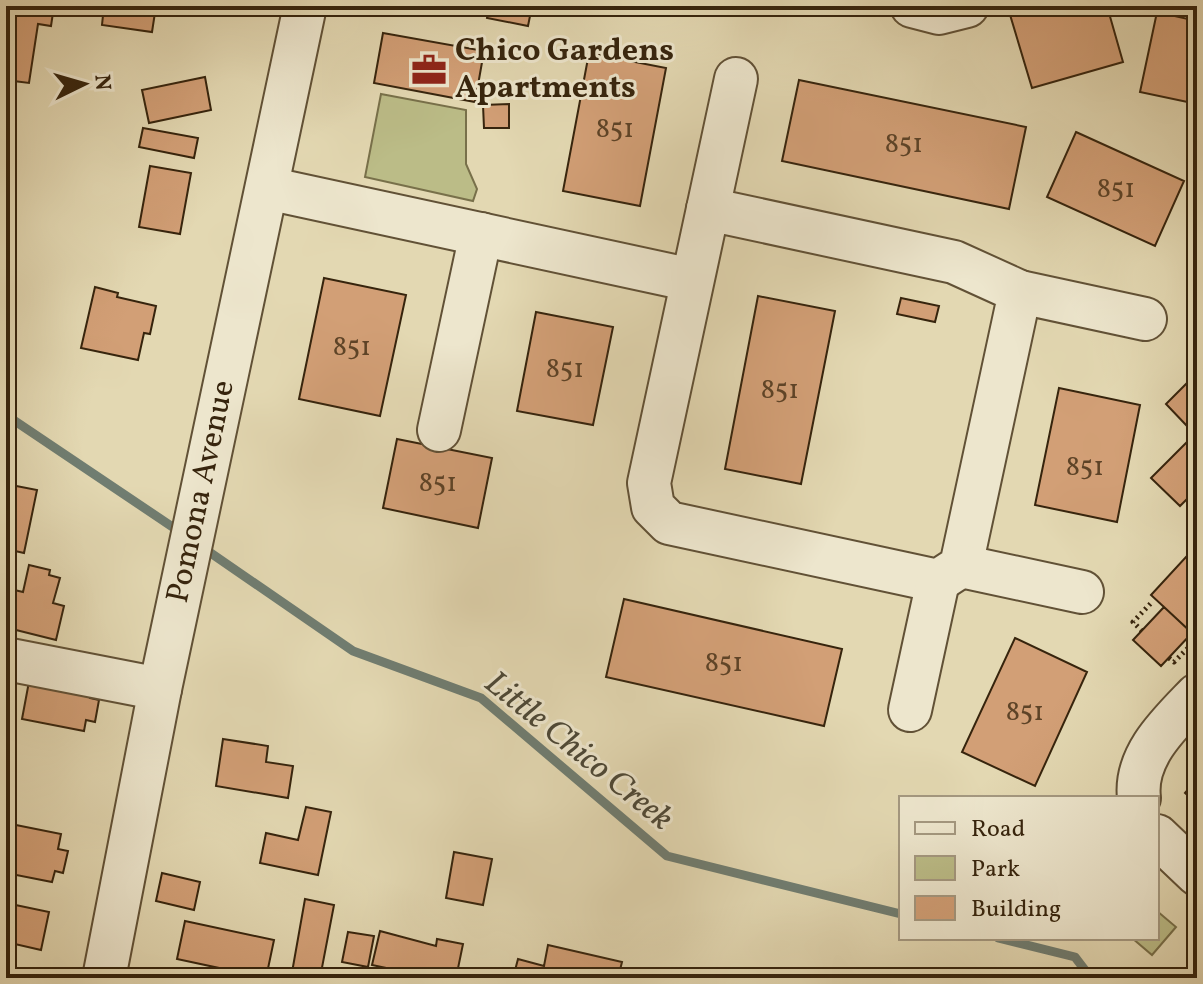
<svg xmlns="http://www.w3.org/2000/svg" width="1203" height="984" font-family="Vollkorn,serif">
<rect width="100%" height="100%" fill="#e3d8b2"/>
<filter id="stains"><feTurbulence type="fractalNoise" baseFrequency=".0025" numOctaves="4"/><feColorMatrix values="0 0 0 0 .2 0 0 0 0 .09 0 0 0 0 .02 0 0 0 .5 -.17"/></filter>
<radialGradient id="worn" r=".72"><stop offset=".6" stop-color="#630" stop-opacity="0"/><stop offset="1" stop-color="#630" stop-opacity=".3"/></radialGradient>
<path fill="#bbbc87" stroke="#78704a" stroke-width="2" d="M381 94 466 110V164L477 189 473 201 365 177Z
M1157 911 1176 927 1152 955 1132 938H1157Z"/>
<g fill="none" stroke-linecap="round" stroke-linejoin="round">
<path stroke="#707d71" stroke-width="9" d="M6 415 180 532
M202 547 353 651 481 698 667 856 901 914
M998 938 1075 957 1091 978"/>
</g>
<path fill="#d29f76" stroke="#36240d" stroke-width="2" d="M7 6H54L51 26 38 24 29 83 6 80Z
M104 6H156L152 32 102 25Z
M489 6H532L528 26 487 18Z
M1013 6H1107L1123 62 1032 88 1008 8Z
M1157 12 1197 21V104L1140 92Z
M383 33 484 51 475 102 374 83Z
M589 53 666 68 640 206 563 191Z
M205 77 211 110 149 123 142 90Z
M799 80 1026 127 1009 209 782 161Z
M509 104V128H484L483 105Z
M143 128 198 138 194 158 139 147Z
M1076 132 1184 181 1155 246 1047 197Z
M150 166 191 173 180 234 139 227Z
M324 278 406 295 380 416 299 399Z
M95 287 118 293 117 297 156 306 150 334 144 333 138 360 81 348Z
M758 296 835 311 801 484 725 469Z
M901 298 939 306 935 322 897 314Z
M536 312 613 327 593 425 517 411Z
M1188 382 1197 391V417L1187 426 1166 404Z
M1059 388 1140 405 1117 522 1035 505Z
M1195 434 1197 436V489L1180 506 1151 478Z
M397 439 492 458 478 528 383 508Z
M6 484 37 490 24 553 6 549Z
M1197 545V628L1192 633 1151 595Z
M29 565 50 570 49 575 60 578 53 603 64 606 56 640 12 629 15 618 6 616V588L23 592Z
M624 599 842 649 824 726 606 677Z
M1164 607 1192 633 1161 666 1133 640Z
M1015 638 1087 672 1035 786 962 752Z
M31 671 93 683 90 698 99 700 95 722 86 720 84 731 22 719Z
M223 739 268 746 266 762 293 766 288 798 216 786Z
M1197 779V804L1185 793Z
M306 807 331 812 318 875 260 863 266 833 298 840Z
M6 823 61 834 58 849 68 851 63 873 55 871 52 882 6 873Z
M454 852 492 859 483 905 446 898Z
M162 873 200 882 194 910 156 901Z
M305 899 334 905 320 978H291Z
M6 903 49 912 41 950 6 942Z
M185 921 274 940 266 978 177 959Z
M380 931 436 946 437 939 463 944 456 978H394L396 970 372 965Z
M348 932 374 936 368 967 342 962Z
M548 945 622 962 618 978H513L518 959 544 966Z"/>
<g fill="none" stroke-linecap="round" stroke-linejoin="round">
<g stroke="#615136" stroke-width="46">
<g id="minor">
<path d="M912 6 939 13 967 6"/>
<path d="M267 188 692 280"/>
<path d="M708 209 954 262 1020 292 961 566 938 581 669 523 653 507 649 483Z"/>
<path d="M708 209 736 79"/>
<path d="M1020 292 1145 319"/>
<path d="M439 430 481 234"/>
<path d="M961 566 1082 592"/>
<path d="M6 659 160 689"/>
<path d="M910 710 938 581"/>
<path d="M1139 798C1134 756 1170 723 1197 695"/>
<path d="M1157 836 1197 874"/>
<path id="s1" d="M104 978 160 689 305 6"/>
</g>
</g>
<path stroke="#36240d" stroke-width="5" stroke-dasharray="2 4" stroke-linecap="butt" d="M1197 20V17
M1142 631 1133 622 1153 601
M1169 658 1174 662 1197 639"/>
<use href="#minor" stroke="#ede6cd" stroke-width="42"/>
</g>
<defs>
<g id="office-bare" transform="scale(2.76)"><path d="M-6-3h4V-5.5h4V-3h4V5H-6ZM-1-4.5V-3h2v-1.5ZM-6 0V1H6V0Z" fill="#8f2418" stroke="#ede6cd" stroke-width="2.5" paint-order="stroke"/></g>
</defs>
<g fill-rule="evenodd">
<use href="#office-bare" x="429" y="70"/>
</g>
<g text-anchor="middle" dominant-baseline="central" stroke-width="6" stroke-linejoin="round" paint-order="stroke">
<g font-size="28" fill="#5d4327">
<text x="615" y="129">851</text>
<text x="904" y="144">851</text>
<text x="1116" y="189">851</text>
<text x="352" y="347">851</text>
<text x="565" y="369">851</text>
<text x="780" y="390">851</text>
<text x="1085" y="467">851</text>
<text x="438" y="483">851</text>
<text x="724" y="663">851</text>
<text x="1025" y="712">851</text>
</g>
<g font-size="32" font-weight="bold" fill="#36240d" stroke="#ede6cd" text-anchor="start">
<text x="455" y="52">Chico Gardens<tspan x="455" dy="37">Apartments</tspan></text>
</g>
<g font-size="32" fill="#36240d" stroke="#ede6cd">
<text stroke="none"><textPath href="#s1" startOffset="496">Pomona Avenue</textPath></text>
</g>
<g font-size="34" font-style="italic" fill="#4e4937" stroke="#ede6cd">
<text transform="translate(578 752) rotate(39)">Little Chico Creek</text>
</g>
</g>
<rect width="1203" height="984" fill="none" stroke="#e3d8b2" stroke-width="32"/>
<rect x="8" y="8" width="1187" height="968" fill="none" stroke="#36240d" stroke-width="4"/>
<rect x="16" y="16" width="1171" height="952" fill="none" stroke="#36240d" stroke-width="2"/>
<rect x="899" y="796" width="260" height="144" fill="#ede6cd" stroke="#a49880" stroke-width="2"/>
<rect x="915" y="822" width="40" height="12" fill="#ede6cd" stroke="#a49880" stroke-width="2"/>
<text x="971" y="836" font-size="24" fill="#36240d">Road</text>
<rect x="915" y="856" width="40" height="24" fill="#bbbc87" stroke="#a49880" stroke-width="2"/>
<text x="971" y="876" font-size="24" fill="#36240d">Park</text>
<rect x="915" y="896" width="40" height="24" fill="#d29f76" stroke="#a49880" stroke-width="2"/>
<text x="971" y="916" font-size="24" fill="#36240d">Building</text>
<g transform="translate(84 84) rotate(85)" stroke="#ede6cd" stroke-width="6" paint-order="stroke">
<path d="M0-6L14 30L0 20L-14 30Z" fill="#36240d"/>
<text y="-12" font-size="22" font-weight="bold" text-anchor="middle" fill="#36240d">N</text>
</g>
<rect width="100%" height="100%" filter="url(#stains)"/>
<rect width="100%" height="100%" fill="url(#worn)"/>
</svg>
